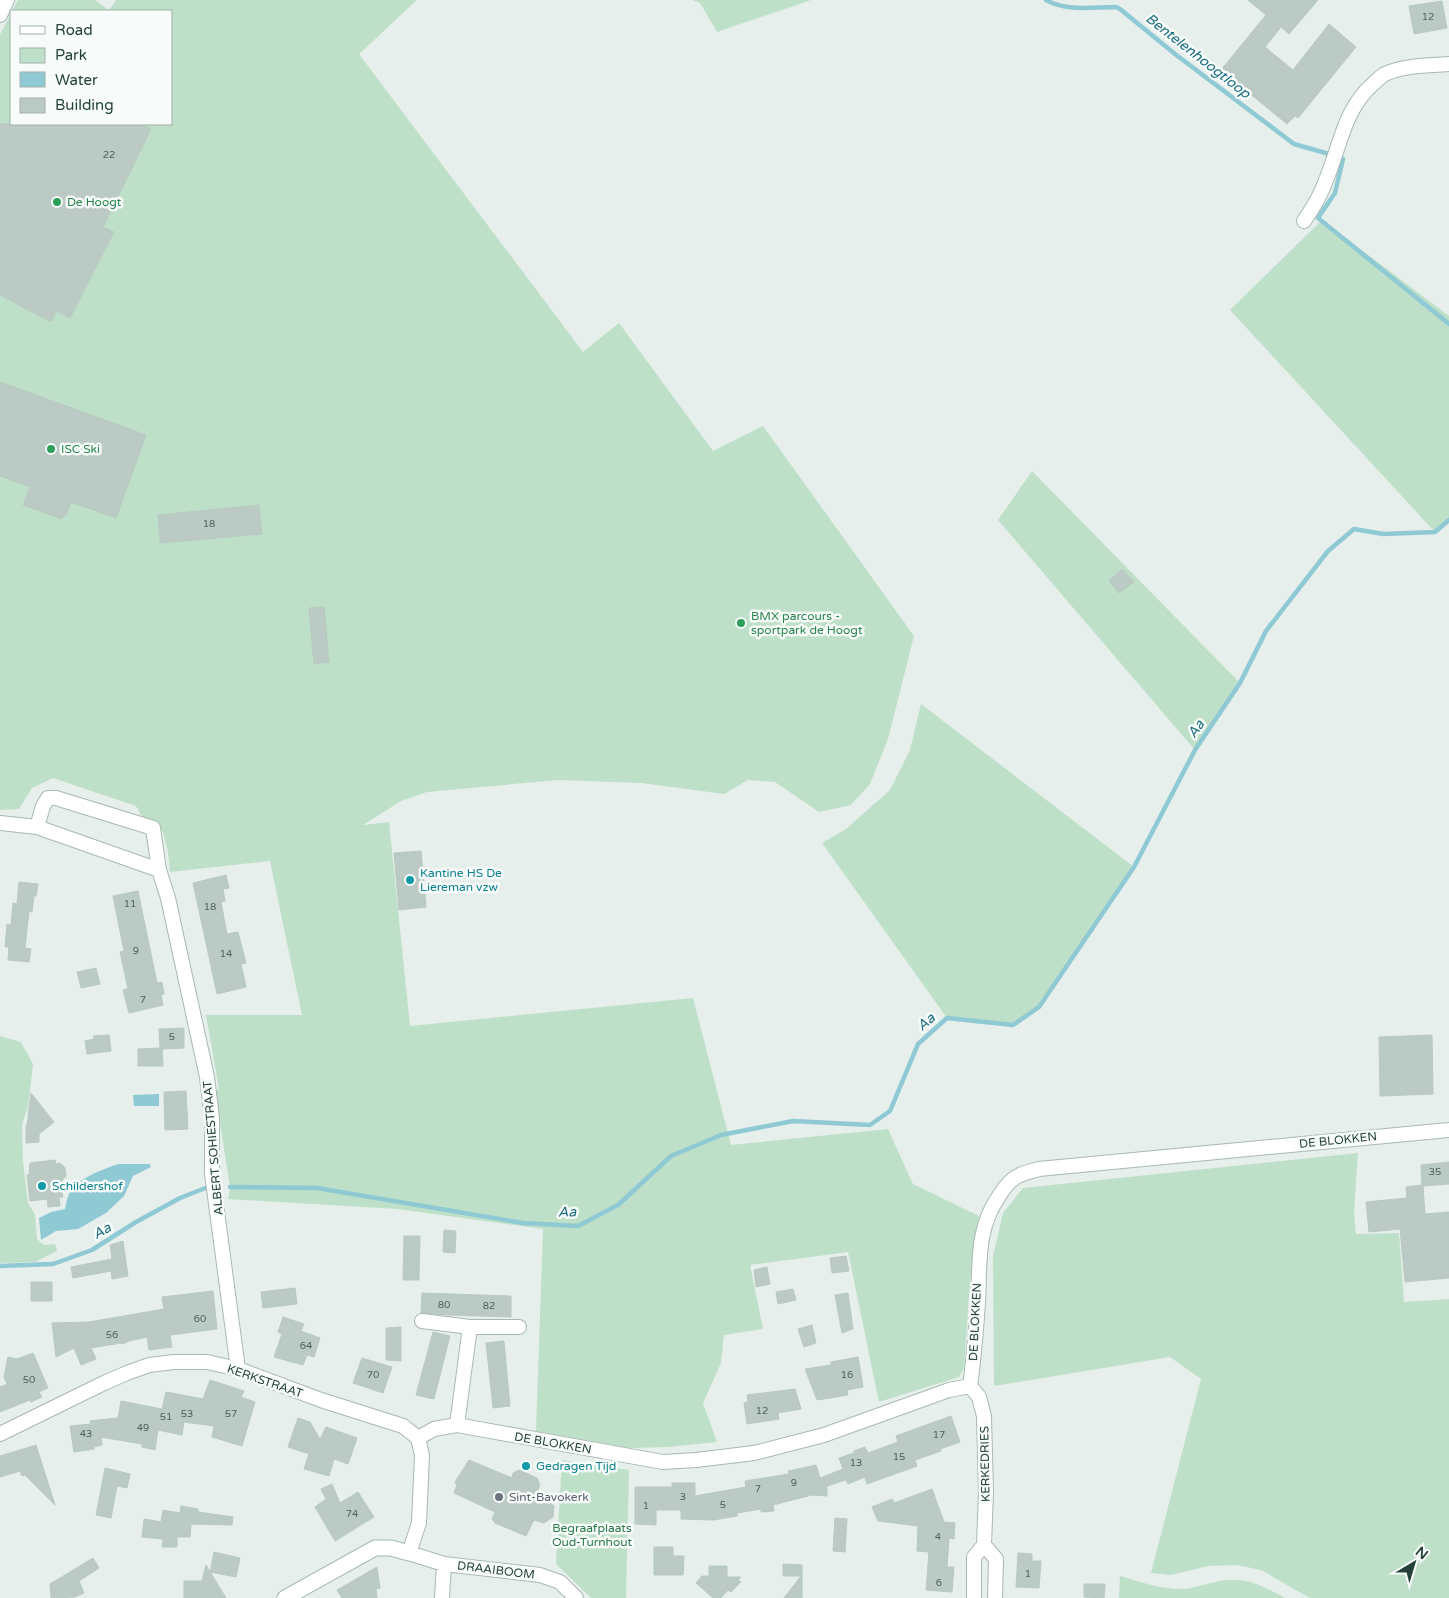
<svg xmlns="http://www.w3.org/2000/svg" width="1449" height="1598" font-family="'Varela Round',sans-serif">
<rect width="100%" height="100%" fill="#e6efeb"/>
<path fill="#bfe0c8" d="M18 0H95L109 10 116 0H417L359 54 583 352 619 323 713 451 763 426 914 636 888 739 870 784 851 805 819 812 775 782 748 780 724 794 641 783 558 780 427 792 401 801 363 825 389 822 410 1026 693 998 731 1145 888 1129 913 1184 979 1216 970 1281 964 1368 959 1377 879 1402 848 1252 750 1265 763 1329 724 1335 721 1363 703 1403 717 1442 668 1447 630 1448 536 1431 543 1229 397 1209 228 1199 230 1187 215 1091 219 1089 206 1015H302L270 861 170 872 168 852 163 832 143 819 136 806 53 778 32 788 19 809 0 810V35L11 13V124H171V11H12Z
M693 0H811L717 32 700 3Z
M1322 220 1449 316V520L1435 532 1230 310Z
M1032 471 1240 683 1195 750 998 520Z
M921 704 1134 867 1039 1007 1013 1025 947 1018 822 843 846 829 890 790 910 750Z
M0 1036 21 1042 33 1064 28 1107 22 1125 23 1162 28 1203 35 1214 37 1239 44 1245 55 1244 57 1251 35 1262 0 1263Z
M1358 1153 1354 1211 1356 1234 1399 1233 1404 1302 1449 1299V1598H1310L1261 1570 1237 1565 1208 1566 1171 1575 1151 1573 1201 1379 1170 1357 994 1386 993 1256 1003 1213 1023 1188Z
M562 1460 629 1470 626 1598H591L556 1564Z
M1120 1576C1140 1582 1161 1589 1181 1589 1192 1589 1205 1584 1215 1582 1244 1575 1261 1585 1285 1598H1119Z"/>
<path fill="#8ec9d4" d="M159 1094V1106H134L133 1095Z
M119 1164H150L151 1167 133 1176 124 1196 106 1213 78 1229 56 1231 41 1240 39 1218 51 1212 65 1209C66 1204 67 1199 69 1194 74 1180 105 1168 119 1164Z"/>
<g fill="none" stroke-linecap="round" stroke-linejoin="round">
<path stroke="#8ec9d4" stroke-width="4.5" d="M1046 0C1068 12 1092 7 1116 7L1120 9 1175 54 1294 144 1329 154
M1339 157 1343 159 1335 193 1318 218 1449 324
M230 1187 317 1188 523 1223 578 1226 618 1205 671 1156 721 1135 793 1121 870 1125 890 1111 918 1044 947 1018 1013 1025 1039 1007 1134 867 1195 750 1240 683 1266 631 1328 551 1354 529 1383 534 1435 532 1449 520
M0 1266 53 1264 92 1250 136 1222 180 1198 208 1187"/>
</g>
<path fill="#bbcac4" stroke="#b8c9c2" d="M1248 0H1318L1289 34 1281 27 1265 47 1293 70 1329 24 1356 47 1298 118 1295 116 1287 124 1221 70 1266 15Z
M1442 1 1447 28 1414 34 1409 6Z
M0 124H140L151 129 103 227 114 232 70 318 56 311 51 322 0 295Z
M0 382 146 435 116 518 71 502 65 517 63 516 62 519 23 505 30 487 0 476Z
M259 505 262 534 160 543 158 515Z
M1122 569 1134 582 1119 593 1109 581Z
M324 607 329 662 314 664 309 608Z
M421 851 426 907 399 910 394 853Z
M226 875 229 888 223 889 225 901 221 902 227 934 238 932 246 963 241 964 246 987 217 994 193 883Z
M19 882 38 884 36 896H34L32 912 29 911 25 948 31 949 29 962 8 960 9 947H5L7 924 11 925 13 903 17 904Z
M138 891 157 983 162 982 164 994 161 995 163 1005 129 1013 123 990 128 989 120 952 124 951 113 896Z
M96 968 100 984 81 988 77 972Z
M184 1028V1048L162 1049 163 1066H138V1049L160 1048 159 1029Z
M109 1035 111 1051 87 1054 85 1041 94 1039 93 1036Z
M1432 1035 1433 1094 1380 1096 1379 1037Z
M186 1091 188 1129 165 1130 164 1092Z
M31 1093 54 1122 39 1134V1142L26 1143V1125L27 1126Z
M55 1160 56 1164 60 1163 65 1168 66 1176 60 1183 63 1197H59L60 1206 48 1207 47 1199 30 1201 27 1175H29L30 1163Z
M1449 1162V1184L1423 1186 1425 1214 1449 1212V1278L1405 1282 1400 1229 1369 1232 1366 1202 1407 1198 1406 1187 1422 1185 1421 1165Z
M444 1230 456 1231 455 1253 443 1252Z
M404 1236H420L419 1280H403Z
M123 1241 128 1276 112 1279 111 1271 73 1278 71 1267 112 1259 110 1245Z
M846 1256 849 1271 832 1273 830 1258Z
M767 1267 770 1284 756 1287 754 1270Z
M31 1282H52V1301H31Z
M295 1288 297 1304 263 1308 261 1292Z
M793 1289 796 1300 778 1304 776 1292Z
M213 1291 217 1329 170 1335 172 1347 149 1350 147 1337 129 1341 123 1344 121 1343 91 1348 96 1359 81 1365 74 1348 56 1357 52 1323 89 1322 164 1309 162 1297Z
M422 1293 511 1296V1317L448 1315 421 1313Z
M848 1293 853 1329 842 1333 835 1295Z
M283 1317 304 1324 301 1331 320 1338 314 1357 307 1355 303 1365 274 1357 282 1334 278 1332Z
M812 1325 816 1343 804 1347 798 1329Z
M401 1327V1361L386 1360V1328Z
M433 1332 450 1336 434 1399 416 1395Z
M504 1341 510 1406 493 1408 486 1343Z
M33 1353 48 1388 39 1392 42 1397 31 1402 30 1400 0 1412V1387L7 1384 4 1377 8 1357 17 1359Z
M858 1357 863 1387 847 1390 848 1395 817 1400 805 1369 831 1365V1362Z
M362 1358 392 1367 383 1393 353 1383Z
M210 1380 244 1391 241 1397 255 1402 242 1446 212 1437 214 1426 184 1422 182 1435 158 1430 155 1450 142 1447V1444L101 1437 102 1445 94 1447V1449L74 1452 70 1426 91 1424 90 1421 118 1418 121 1401 162 1409 166 1392 203 1399Z
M795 1389 801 1409 778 1413 779 1419 747 1424 744 1403 748 1402 747 1395Z
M951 1416 960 1442 940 1449 941 1451 915 1460 917 1466 867 1484 865 1477 848 1484 846 1480 827 1486V1496L812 1495 773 1505 774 1511 761 1512V1509L737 1513V1516L713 1520 681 1519V1510H656V1525L635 1524V1487H672V1483H695V1496L746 1487 745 1481 789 1474 788 1471 816 1465 820 1478 843 1469 839 1458 854 1453V1451L865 1447 868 1453 898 1442 896 1436Z
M298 1418 310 1422 320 1439 326 1427 357 1438 348 1464 334 1459 329 1476 304 1469 309 1454 288 1447Z
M36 1445 55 1505 25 1475 22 1476 20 1471 0 1477V1456Z
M469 1460 512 1478 513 1473 519 1470 537 1478 540 1485 535 1496H542L554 1506 553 1517 544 1523 534 1520 526 1536 495 1523 492 1519 495 1512 454 1493 457 1485 455 1482Z
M105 1468 130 1474 127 1488 117 1486 111 1518 96 1515Z
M332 1484 340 1503 358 1492 374 1517 335 1541 315 1507 326 1499 321 1489Z
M932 1489 944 1522 955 1523 954 1539 949 1538 947 1567H954L952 1592 926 1590 929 1552 917 1551 918 1526 878 1521 872 1507 892 1499 894 1503Z
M181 1506 198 1509V1512L233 1517 232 1525 191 1524 190 1537H177V1547H162L163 1539 142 1537 144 1519 161 1522 163 1510 180 1513Z
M835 1518 847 1519 845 1552 833 1551Z
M654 1547H673V1556H684L683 1575H654Z
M214 1552 240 1558 236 1577 210 1572Z
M1018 1553 1032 1554V1561H1041L1039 1588 1016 1587Z
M93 1558 99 1568 79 1581 84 1593 75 1597 51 1598 50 1584Z
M783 1564 802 1565V1598H784L801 1576H783Z
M206 1565 226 1598H184V1581H202Z
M709 1566H727V1577H741L738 1580 741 1582 731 1592 728 1590 721 1598H713L696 1583 702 1576H709Z
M377 1567 380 1588 376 1589 377 1598H342L337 1590Z
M1084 1584H1105L1104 1598 1084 1597Z"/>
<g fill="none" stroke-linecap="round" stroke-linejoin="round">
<g stroke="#a8b8b2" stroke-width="16">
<path id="street" d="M0 15 7 0
M1304 221C1313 208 1321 195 1326 180 1340 147 1344 109 1373 84 1376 81 1380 77 1385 74 1404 65 1428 66 1449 64
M0 823 37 827 159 870
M37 827 43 806 48 798H56L153 828 159 870 168 898 207 1077 212 1118V1174L238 1369
M422 1321 470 1327H519
M970 1386C974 1358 976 1331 978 1303 980 1264 976 1229 999 1196 1004 1188 1012 1178 1020 1175 1026 1172 1033 1171 1039 1169L1449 1130
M970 1386 979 1397 984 1416 986 1492 984 1545 974 1557V1598
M457 1425 470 1327
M0 1434 104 1383 127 1373 149 1365 174 1362H207L238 1369 321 1400 403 1426 418 1438 422 1455 419 1523 409 1553 444 1564 540 1575 560 1582 576 1598
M418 1438 434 1429 457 1425 663 1462 696 1460 754 1453 824 1435 949 1390 970 1386
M984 1545 996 1559 995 1598
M442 1598 444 1564"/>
</g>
<g stroke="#a4bbb3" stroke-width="17">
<path id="secondary" d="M285 1598 375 1548H391L409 1553"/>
</g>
<use href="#street" stroke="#fff" stroke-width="14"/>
<use href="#secondary" stroke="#fff" stroke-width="15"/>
</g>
<g fill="#2e9e5b" stroke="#f7fbf9" stroke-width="2">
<circle cx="57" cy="202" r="5"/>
<circle cx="51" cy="449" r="5"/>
<circle cx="741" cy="623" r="5"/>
</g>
<g fill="#0f9aa8" stroke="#f7fbf9" stroke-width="2">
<circle cx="410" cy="880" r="5"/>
<circle cx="42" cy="1186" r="5"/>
<circle cx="526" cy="1466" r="5"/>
</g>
<circle fill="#6b7280" stroke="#f7fbf9" stroke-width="2" cx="499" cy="1497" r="5"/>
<g text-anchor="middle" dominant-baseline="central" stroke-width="5" stroke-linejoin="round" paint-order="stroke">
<g font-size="10" fill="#4a645c">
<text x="1428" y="17">12</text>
<text x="109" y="155">22</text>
<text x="209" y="524">18</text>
<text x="130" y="904">11</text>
<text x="210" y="907">18</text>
<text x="136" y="951">9</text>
<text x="226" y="954">14</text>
<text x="143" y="1000">7</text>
<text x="172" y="1037">5</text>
<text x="1435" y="1172">35</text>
<text x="444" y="1305">80</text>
<text x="489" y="1306">82</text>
<text x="200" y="1319">60</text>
<text x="112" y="1335">56</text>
<text x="306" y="1346">64</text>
<text x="373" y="1375">70</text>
<text x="847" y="1375">16</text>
<text x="29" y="1380">50</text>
<text x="762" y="1411">12</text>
<text x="187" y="1414">53</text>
<text x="231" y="1414">57</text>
<text x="166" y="1417">51</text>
<text x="143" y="1428">49</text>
<text x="86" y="1434">43</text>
<text x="939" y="1435">17</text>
<text x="899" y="1457">15</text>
<text x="856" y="1463">13</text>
<text x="794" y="1483">9</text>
<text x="758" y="1489">7</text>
<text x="683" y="1497">3</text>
<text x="723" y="1505">5</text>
<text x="646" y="1506">1</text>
<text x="352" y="1514">74</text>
<text x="938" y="1537">4</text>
<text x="1028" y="1574">1</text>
<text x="939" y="1583">6</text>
</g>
<g font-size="12" fill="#27864d" stroke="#f7fbf9" text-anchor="start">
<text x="67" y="202">De Hoogt</text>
<text x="61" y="449">ISC Ski</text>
<text x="751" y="616">BMX parcours -<tspan x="751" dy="14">sportpark de Hoogt</tspan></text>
</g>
<g font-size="12" fill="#0d838f" stroke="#f7fbf9" text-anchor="start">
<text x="420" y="873">Kantine HS De<tspan x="420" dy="14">Liereman vzw</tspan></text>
<text x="52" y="1186">Schildershof</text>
<text x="536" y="1466">Gedragen Tijd</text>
</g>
<g font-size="12" fill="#24423a" stroke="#f7fbf9">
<text transform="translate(1338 1140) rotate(-6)">DE BLOKKEN</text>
<text transform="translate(213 1148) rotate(-95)">ALBERT SOHIESTRAAT</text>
<text transform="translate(975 1322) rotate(-87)">DE BLOKKEN</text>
<text transform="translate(265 1381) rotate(19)">KERKSTRAAT</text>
<text transform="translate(553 1443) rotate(10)">DE BLOKKEN</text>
<text transform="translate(985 1464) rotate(-91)">KERKEDRIES</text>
<text transform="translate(496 1570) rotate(7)">DRAAIBOOM</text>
</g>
<g font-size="12" fill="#5b616d" stroke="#f7fbf9" text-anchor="start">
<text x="509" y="1497">Sint-Bavokerk</text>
</g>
<g font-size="12" fill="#2d7a4b" stroke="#f7fbf9">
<text x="592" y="1528">Begraafplaats<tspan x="592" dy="14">Oud-Turnhout</tspan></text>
</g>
<g font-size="14" font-style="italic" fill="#1c6f80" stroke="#f7fbf9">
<text transform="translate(1198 56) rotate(38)">Bentelenhoogtloop</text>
<text transform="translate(1196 729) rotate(-56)">Aa</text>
<text transform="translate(926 1022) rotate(-41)">Aa</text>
<text transform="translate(567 1212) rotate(-2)">Aa</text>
<text transform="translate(102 1231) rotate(-30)">Aa</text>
</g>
</g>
<rect x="10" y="10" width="162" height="115" fill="#f7fbf9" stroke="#a3b1ad"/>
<rect x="20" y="26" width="25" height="8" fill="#ffffff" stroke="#a3b1ad"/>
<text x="55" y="35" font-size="15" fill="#24423a">Road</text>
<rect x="20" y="48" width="25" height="15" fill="#bfe0c8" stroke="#a3b1ad"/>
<text x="55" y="60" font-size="15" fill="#24423a">Park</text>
<rect x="20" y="72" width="25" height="15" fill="#8ec9d4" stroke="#a3b1ad"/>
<text x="55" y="85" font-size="15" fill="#24423a">Water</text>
<rect x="20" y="98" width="25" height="15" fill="#bbcac4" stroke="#a3b1ad"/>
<text x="55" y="110" font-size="15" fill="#24423a">Building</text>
<g transform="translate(1414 1563) rotate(38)" stroke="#f7fbf9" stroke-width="4" paint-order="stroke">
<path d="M0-4L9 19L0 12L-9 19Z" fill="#24423a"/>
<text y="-8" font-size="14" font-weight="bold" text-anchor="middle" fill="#24423a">N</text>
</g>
</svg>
